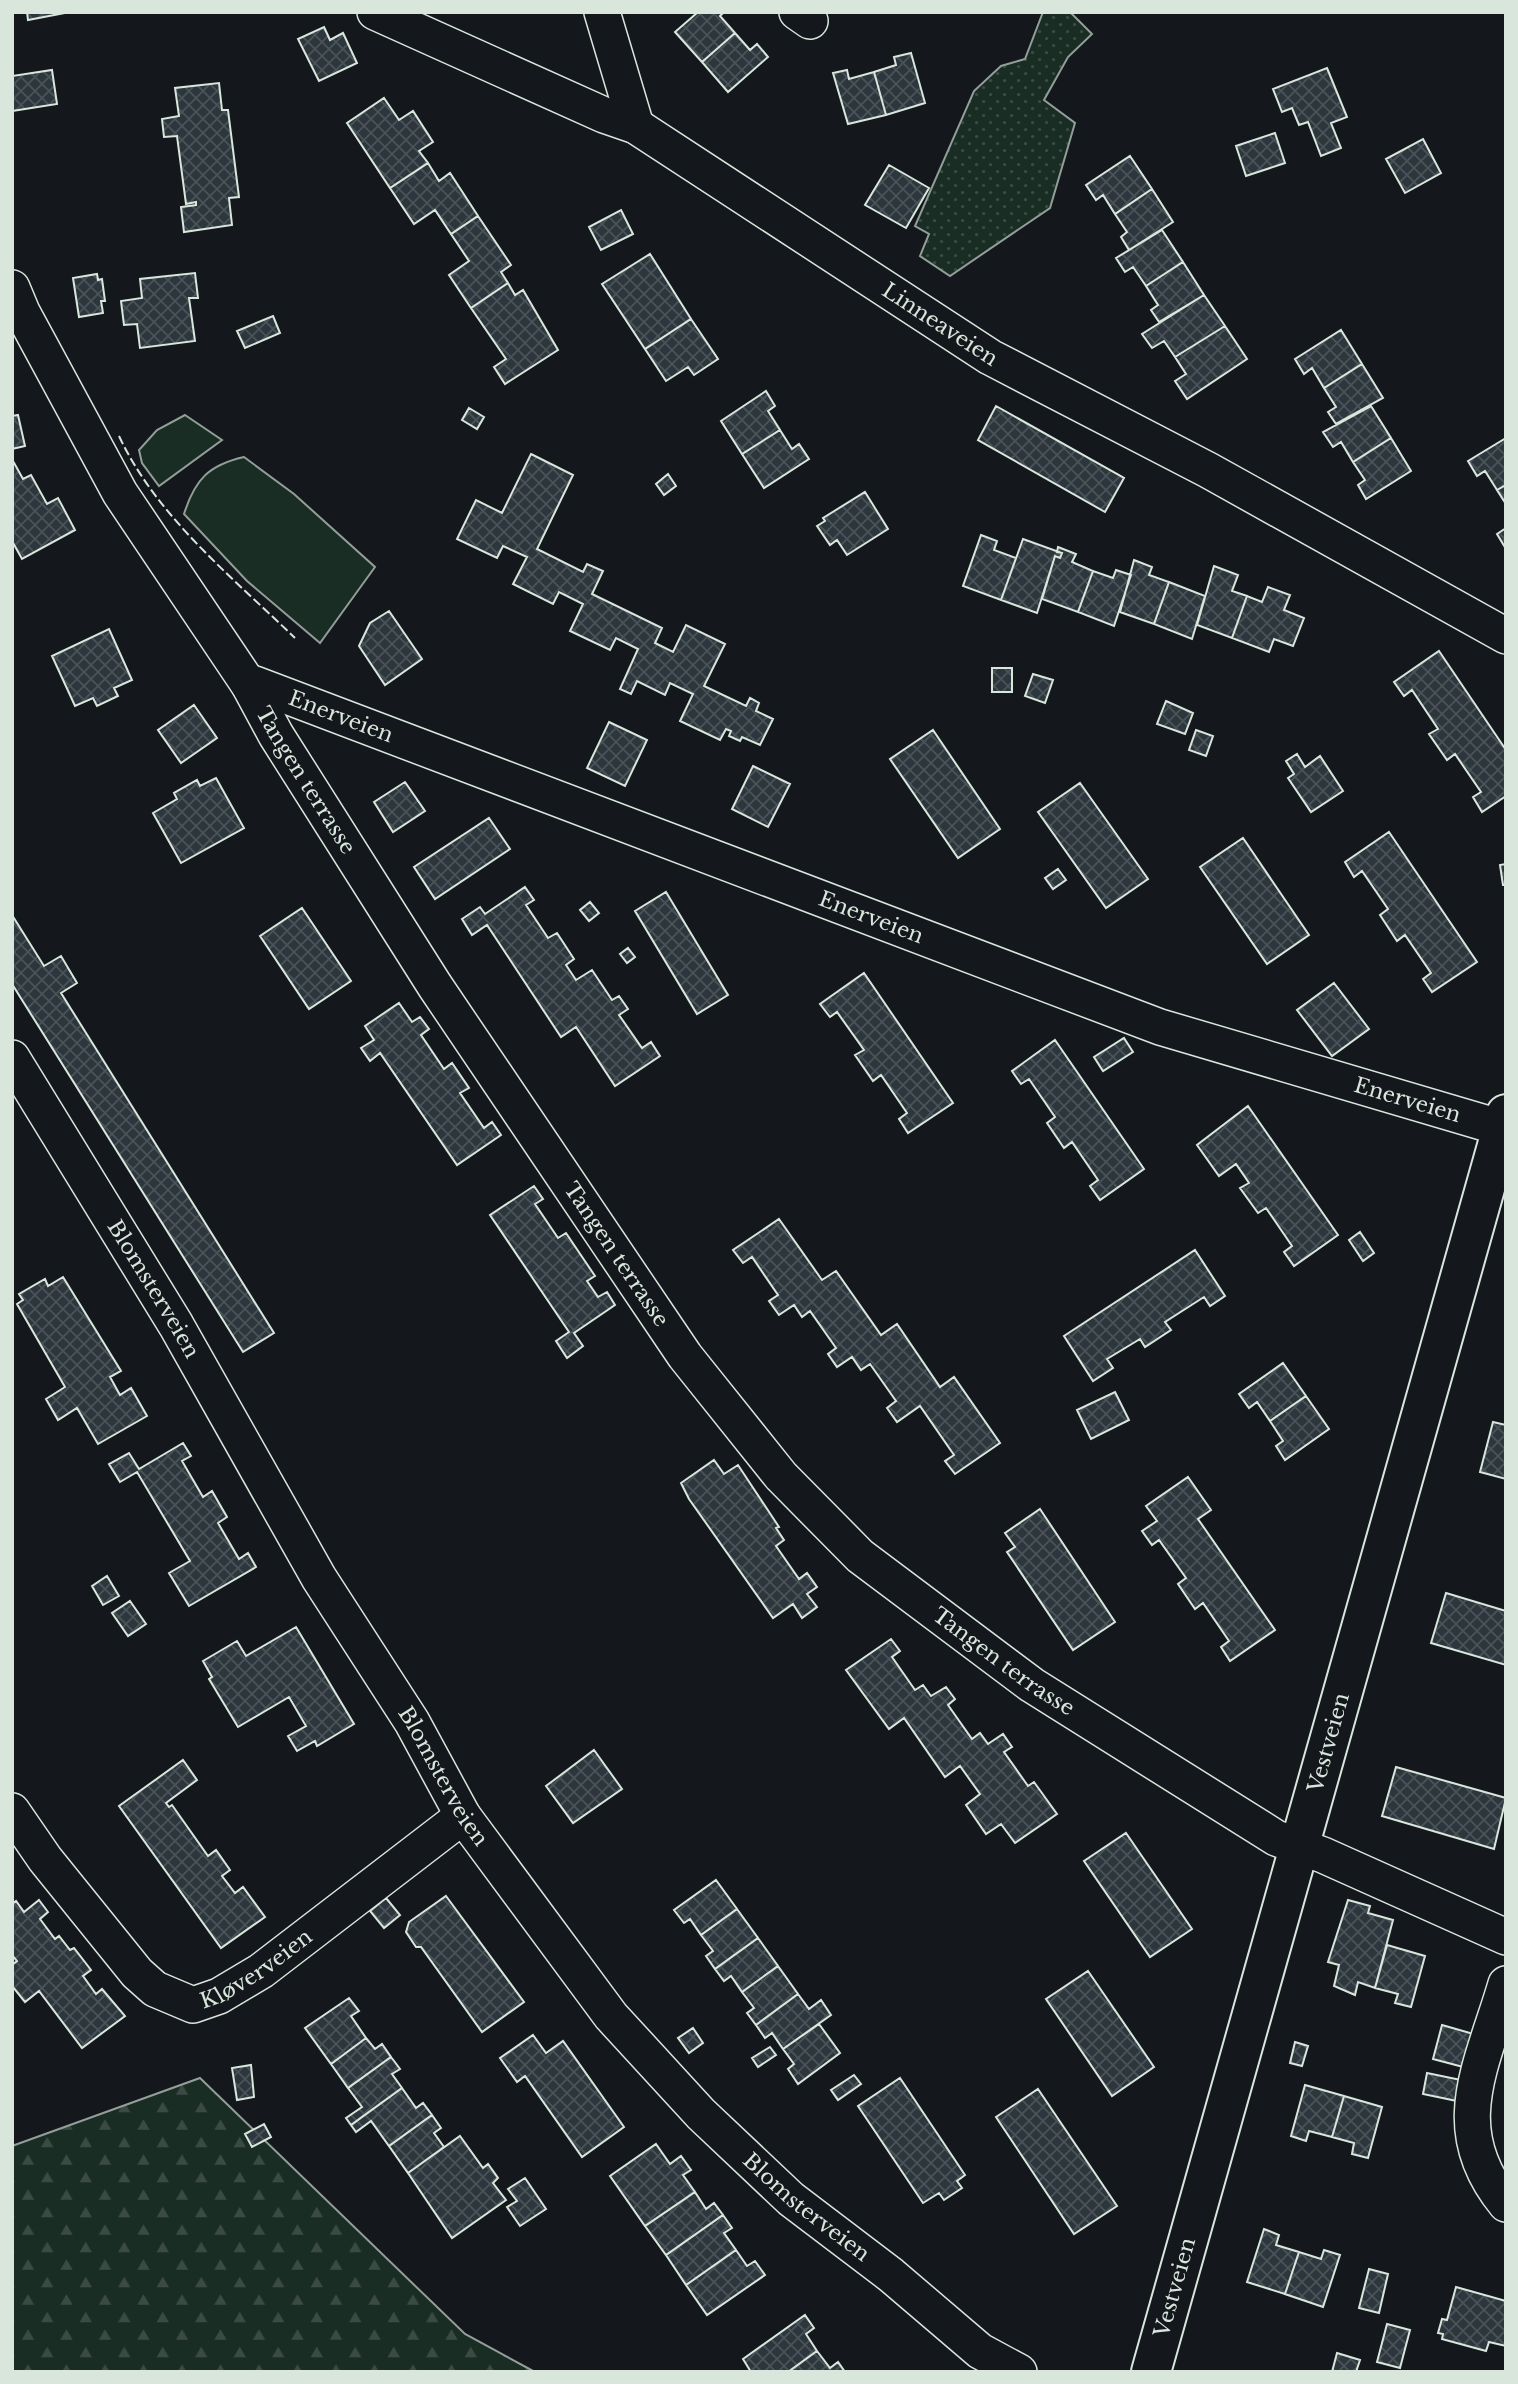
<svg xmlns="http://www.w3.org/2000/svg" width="1518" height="2384" font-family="'Libre Baskerville',serif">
<defs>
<pattern id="green-dots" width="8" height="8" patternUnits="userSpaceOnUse" patternTransform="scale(1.75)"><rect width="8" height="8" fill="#1a2d24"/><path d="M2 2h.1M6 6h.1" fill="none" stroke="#3b4b43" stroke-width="1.8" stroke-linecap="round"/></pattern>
<pattern id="forest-firs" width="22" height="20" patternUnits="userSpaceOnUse" patternTransform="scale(1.75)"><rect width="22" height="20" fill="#1a2d24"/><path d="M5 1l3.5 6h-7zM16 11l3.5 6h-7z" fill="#3b4b43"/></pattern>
<pattern id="building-cross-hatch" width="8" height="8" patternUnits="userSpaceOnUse" patternTransform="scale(1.75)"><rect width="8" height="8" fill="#2c363c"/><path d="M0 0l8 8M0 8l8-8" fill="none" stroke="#4a5358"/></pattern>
</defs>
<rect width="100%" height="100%" fill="#14181c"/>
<path fill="url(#green-dots)" stroke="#939e99" stroke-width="2" d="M1043 12H1070L1092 34 1068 57 1044 100 1075 123 1050 208 950 276 920 256 929 234 915 226 974 91 1001 66 1025 59Z"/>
<path fill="url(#forest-firs)" stroke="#939e99" stroke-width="2" d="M200 2078 465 2334 535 2372H12V2146Z"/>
<path fill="#1a2d24" stroke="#939e99" stroke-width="2" d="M185 415 222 440 159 486 142 463 139 450 157 430Z
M244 457 294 494 375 567 320 643 247 581 184 514C195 479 209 465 244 457Z"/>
<path fill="url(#building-cross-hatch)" stroke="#d8e6dc" stroke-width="2" d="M27 12H70L28 20Z
M698 12H724L720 16 735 33 702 62 675 32Z
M324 27 330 40 343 33 357 63 319 81 298 39Z
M735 33 750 50 757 44 768 57 728 92 702 62Z
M911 53 925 103 886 115 874 72 896 65 894 57Z
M1327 68 1347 117 1331 123 1341 148 1321 156 1308 122 1299 125 1292 108 1282 112 1273 89Z
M52 70 57 104 12 111V76Z
M847 70 849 79 874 72 886 115 848 124 833 73Z
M219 83 222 110H228L239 197 229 198 232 225 184 232 181 207 196 205V202L186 204 177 136 164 137 162 119 179 116 175 88Z
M384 98 399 120 413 111 433 142 419 151 428 163 390 188 347 123Z
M1275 133 1285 163 1246 176 1236 146Z
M1423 139 1441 173 1405 193 1386 159Z
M1130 156 1152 189 1115 214 1103 195 1096 200 1086 185Z
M428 163 439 181 450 173 478 216 451 234 435 210 414 224 390 188Z
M889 165 929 188 906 228 865 205Z
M1152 189 1173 222 1129 250 1121 237 1127 232 1115 214Z
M621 210 633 234 601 250 589 227Z
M478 216 511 265 501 272 508 283 471 308 449 275 469 261 451 234Z
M1162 230 1183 262 1146 286 1133 267 1125 272 1116 258Z
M650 254 691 319 645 349 602 284Z
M1183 262 1204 295 1159 322 1151 310 1158 305 1146 286Z
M195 273 198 298H189L195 341 140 348 137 324 124 325 121 301 142 298 140 279Z
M97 274 98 280 102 279 105 301H101L103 313 79 317 73 278Z
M508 283 515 295 523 290 558 350 505 384 494 367 506 359 471 308Z
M1204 295 1225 326 1175 357 1164 341 1152 348 1142 334Z
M273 316 280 333 245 348 237 331Z
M691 319 718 359 694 375 688 367 666 381 645 349Z
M1225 326 1247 359 1187 399 1175 381 1186 374 1175 357Z
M1341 330 1362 364 1324 388 1312 368 1304 374 1295 359Z
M1362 364 1383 398 1336 424 1328 412 1336 407 1324 388Z
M766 391 775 406 768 411 780 430 742 454 721 421Z
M996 406 1124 478 1105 512 978 440Z
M1371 406 1391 438 1353 462 1341 442 1333 447 1323 432Z
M469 408 484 417 477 429 462 420Z
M18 415 25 446 12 449V416Z
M780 430 792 449 799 444 809 459 764 488 742 454Z
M1391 438 1411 471 1366 499 1358 485 1365 480 1353 462Z
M1506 438V485L1497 490 1485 471 1477 476 1468 461Z
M531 454 573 475 537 549 583 572 587 564 603 571 592 594 662 628 655 643 673 652 686 625 725 644 704 686 746 706 750 698 759 703 756 711 773 719 760 745 742 737 740 741 729 736 731 731 726 729 720 740 680 721 693 694 670 683 665 695 637 681 631 694 620 689 638 649 616 638 610 650 570 631 583 604 559 592 553 604 513 584 527 557 503 546 497 558 457 539 476 500 502 513Z
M13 461 23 479 31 475 47 504 58 498 75 530 22 559 12 541Z
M668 474 676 486 664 495 656 484Z
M1506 485V504L1497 490Z
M865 492 888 529 847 555 837 540 830 545 817 526 825 521 823 518Z
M1506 528V549L1497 534Z
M981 535 997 541 994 550 1016 558 1001 600 963 586Z
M1023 539 1062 553 1060 558 1055 556 1037 613 1001 600Z
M1058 547 1076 554 1072 562 1093 571 1078 612 1042 599 1055 556 1060 558 1062 553 1057 552Z
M1134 560 1152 567 1149 575 1169 582 1154 624 1120 612Z
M1214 566 1238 575 1232 591 1247 596 1232 638 1197 625Z
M1116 570 1131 575 1114 626 1078 612 1093 571 1113 578Z
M1169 582 1205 596 1192 639 1154 624Z
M1268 587 1290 595 1284 610 1304 618 1293 646 1274 639 1269 652 1232 638 1247 596 1262 602Z
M389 611 422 659 385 685 359 646 370 623Z
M109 629 132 680 114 688 118 696 97 706 93 698 75 706 52 656Z
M1439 651 1506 750V796L1482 812 1473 797 1481 792 1455 754 1447 760 1429 734 1438 729 1412 690 1404 696 1394 682Z
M992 668H1012V692H992Z
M1033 674 1053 680 1045 703 1025 696Z
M1166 701 1193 713 1185 734 1157 724Z
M194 705 217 738 181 763 158 730Z
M609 722 647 740 625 786 587 768Z
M933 730 1000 829 958 858 890 759Z
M1196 730 1213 736 1206 756 1189 750Z
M1297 754 1305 767 1320 756 1343 791 1311 812 1288 778 1294 774 1286 761Z
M753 766 790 784 768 827 732 809Z
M216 778 244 828 181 863 153 813 177 799 174 793 197 780 200 786Z
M405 782 425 811 393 832 374 802Z
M1080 783 1148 879 1106 908 1038 812Z
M489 818 510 849 435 899 414 867Z
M1389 832 1477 962 1432 992 1423 979 1431 973 1405 935 1397 941 1380 915 1388 909 1362 871 1354 877 1345 862Z
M1243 838 1309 935 1267 964 1200 867Z
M1506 864V885H1503L1500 865Z
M1058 869 1066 880 1053 889 1045 878Z
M525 887 534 900 526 905 548 938 557 933 574 959 566 965 576 980 592 970 612 1000 619 996 628 1009 619 1015 642 1048 651 1042 660 1056 615 1086 576 1027 561 1037 487 925 472 935 462 919 480 907 485 914Z
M666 892 728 995 697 1014 635 911Z
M590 902 599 913 589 921 580 910Z
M302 908 351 981 309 1009 260 936Z
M12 915 44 966 61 956 77 983 61 993 274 1333 243 1352 12 984Z
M628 948 635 957 627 963 620 954Z
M864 973 953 1103 908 1133 899 1119 907 1113 881 1075 873 1081 855 1055 864 1050 837 1012 830 1017 820 1004Z
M1334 983 1369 1029 1332 1056 1297 1010Z
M399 1003 412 1022 420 1017 429 1029 421 1035 444 1069 452 1063 469 1088 460 1093 484 1128 492 1122 501 1135 457 1165 380 1053 370 1061 361 1048 374 1040 365 1026Z
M1124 1038 1133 1052 1103 1071 1094 1057Z
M1055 1040 1144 1169 1100 1200 1090 1186 1098 1180 1072 1142 1064 1148 1047 1123 1055 1117 1029 1079 1021 1084 1012 1071Z
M1248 1106 1338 1235 1294 1266 1284 1252 1292 1246 1266 1208 1258 1213 1240 1188 1249 1183 1236 1164 1219 1176 1197 1145Z
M534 1186 543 1199 535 1204 558 1238 566 1233 595 1276 587 1281 598 1297 607 1292 615 1305 574 1333 583 1346 567 1358 556 1341 569 1332 490 1215Z
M779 1219 822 1280 836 1271 881 1335 897 1324 940 1387 954 1377 1000 1443 955 1474 945 1461 954 1455 920 1406 897 1422 887 1408 896 1401 870 1364 861 1370 852 1357 837 1367 828 1354 836 1348 810 1311 802 1317 794 1305 779 1315 769 1301 778 1295 752 1257 743 1263 733 1250Z
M1360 1232 1374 1253 1363 1261 1349 1240Z
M1195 1250 1225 1296 1210 1306 1204 1297 1165 1322 1171 1330 1145 1347 1140 1339 1107 1359 1113 1368 1093 1381 1064 1336Z
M63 1277 121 1371 110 1377 120 1395 131 1388 147 1416 98 1444 77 1408 58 1420 46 1399 65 1387 17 1304 23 1300 19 1294 45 1279 48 1286Z
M1283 1363 1306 1396 1270 1421 1257 1402 1249 1408 1239 1394Z
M1115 1392 1129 1420 1091 1439 1077 1410Z
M1306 1396 1329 1429 1285 1460 1276 1446 1283 1441 1270 1421Z
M1493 1422 1506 1425V1479L1480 1472Z
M183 1443 191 1456 182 1461 203 1497 212 1491 227 1517 218 1523 239 1559 248 1553 256 1567 189 1606 169 1573 190 1561 137 1472 120 1482 109 1464 129 1453 139 1469Z
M714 1460 724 1474 738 1465 779 1527 776 1528 784 1540 776 1546 799 1579 807 1573 817 1587 807 1594 817 1607 802 1618 793 1604 773 1618 689 1499 681 1483Z
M1188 1477 1211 1510 1198 1519 1275 1630 1230 1661 1221 1647 1229 1641 1203 1603 1195 1609 1178 1584 1186 1578 1159 1540 1152 1545 1142 1531 1157 1521 1146 1506Z
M1040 1509 1115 1622 1073 1650 1007 1552 1015 1547 1005 1533Z
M107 1576 119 1596 103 1605 92 1586Z
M1446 1593 1506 1611V1665L1431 1643Z
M130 1601 146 1624 128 1636 112 1613Z
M296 1627 354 1724 317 1746 315 1741 297 1751 288 1736 306 1726 289 1697 238 1727 209 1679 212 1677 203 1661 237 1641 246 1656Z
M891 1639 900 1651 892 1657 915 1690 923 1685 931 1696 946 1687 955 1699 948 1705 972 1739 980 1733 988 1744 1003 1734 1012 1747 1004 1752 1028 1786 1034 1782 1057 1814 1015 1843 1001 1824 986 1834 966 1805 980 1794 960 1766 945 1777 904 1718 889 1729 846 1670Z
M594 1750 622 1789 573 1823 546 1786Z
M183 1760 197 1780 166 1803 169 1807 172 1805 208 1856 216 1850 230 1870 222 1876 235 1893 243 1887 265 1917 221 1948 119 1806Z
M1396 1767 1506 1798 1494 1849 1382 1816Z
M1126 1833 1192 1929 1150 1957 1084 1861Z
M716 1880 737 1909 701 1935 690 1919 684 1923 674 1910Z
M446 1896 524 2002 482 2032 421 1947H416L406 1932 409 1922Z
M386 1898 400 1915 384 1928 370 1911Z
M39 1900 48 1912 40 1919 55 1939 59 1936 70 1950 74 1948 91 1970 83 1976 96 1994 102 1989 125 2016 82 2048 39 1991 25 2002 12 1986V1965L17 1961 12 1955V1904L16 1901 24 1912Z
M1348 1900 1370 1906 1368 1913 1393 1920 1375 1988 1358 1982 1355 1995 1334 1986 1339 1965 1328 1962Z
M737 1909 758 1938 715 1969 706 1956 713 1951 701 1935Z
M758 1938 778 1966 742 1992 731 1976 724 1981 715 1969Z
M1387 1945 1425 1956 1411 2007 1395 2003 1398 1994 1375 1988Z
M778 1966 798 1994 756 2025 747 2013 754 2008 742 1992Z
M1088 1971 1154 2067 1112 2096 1046 1999Z
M798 1994 809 2009 821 2000 831 2015 783 2049 772 2033 765 2038 756 2025Z
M349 1998 359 2011 351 2016 366 2038 331 2064 305 2028Z
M819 2024 840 2053 798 2084 788 2069 794 2064 783 2049Z
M1442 2025 1477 2035 1467 2068 1433 2059Z
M693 2028 703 2043 689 2053 678 2038Z
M533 2035 546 2053 563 2041 624 2127 582 2157 525 2076 517 2082 500 2058Z
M366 2038 375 2049 382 2044 391 2057 348 2088 331 2064Z
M1295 2042 1308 2046 1302 2066 1290 2063Z
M770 2047 776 2055 758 2067 752 2058Z
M391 2057 400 2069 392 2074 402 2088 351 2125 346 2118 362 2107 348 2088Z
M251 2065 254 2097 237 2100 232 2068Z
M1427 2073 1461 2080 1457 2101 1423 2094Z
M854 2075 861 2084 838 2100 831 2090Z
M900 2078 965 2175 957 2181 962 2188 944 2200 939 2193 923 2203 858 2106Z
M1305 2085 1344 2096 1332 2137 1309 2131 1306 2141 1291 2136Z
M402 2088 416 2108 423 2103 432 2115 389 2146 371 2121 356 2132 351 2125Z
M1038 2089 1117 2206 1074 2234 996 2117Z
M1344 2096 1382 2107 1368 2158 1352 2154 1354 2143 1332 2137Z
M432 2115 441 2128 434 2133 444 2147 408 2173 389 2146Z
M264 2124 271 2137 252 2147 245 2134Z
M460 2136 483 2168 488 2164 498 2178 493 2183 506 2200 452 2238 408 2173Z
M656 2144 670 2164 681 2156 691 2170 683 2175 695 2192 645 2226 610 2176Z
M525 2178 546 2209 520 2226 507 2207 517 2201 508 2189Z
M695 2192 706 2209 714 2203 723 2215 666 2255 645 2226Z
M723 2215 732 2228 724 2233 736 2250 686 2285 666 2255Z
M1264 2229 1279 2235 1276 2245 1299 2252 1285 2294 1247 2282Z
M736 2250 747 2266 755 2261 765 2275 707 2315 686 2285Z
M1324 2250 1340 2255 1323 2307 1285 2294 1299 2252 1321 2259Z
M1369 2269 1388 2274 1379 2313 1359 2308Z
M1456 2287 1506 2301V2346L1489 2342 1486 2351 1442 2339 1443 2334 1438 2333 1442 2319 1447 2320Z
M805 2315 814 2328 806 2334 817 2351 788 2372H751L743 2359Z
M1387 2324 1410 2330 1400 2368 1377 2362Z
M817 2351 830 2368 838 2362 845 2372H788Z
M1337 2353 1360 2360 1356 2372H1332Z"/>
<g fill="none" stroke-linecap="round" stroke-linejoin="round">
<g stroke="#d8e6dc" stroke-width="38">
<g id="street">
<path id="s1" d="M375 12 604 115 636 126 990 357 1208 470 1506 636"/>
<path d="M602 12 636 126"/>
<path d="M797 12 810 21"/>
<path id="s2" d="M12 288 22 312 120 493 249 685 276 735 435 986 685 1356 781 1476 860 1556 1032 1685 1276 1838 1323 1855 1506 1937"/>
<path id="s3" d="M249 685 255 684 1160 1027 1502 1128"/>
<path id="s4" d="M12 1058 176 1325 319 1578 412 1722 463 1816 611 2016 701 2114 791 2199 891 2275 980 2351 1019 2372"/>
<path id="s5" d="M12 1811 45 1859 137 1973 155 1989 193 2005 219 1996 261 1971 463 1816"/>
<path d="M1506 1984C1482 2066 1444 2129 1506 2204"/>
</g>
</g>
<g stroke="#d8e6dc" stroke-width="42">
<g id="primary">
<path id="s6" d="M1151 2372 1506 1114"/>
</g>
</g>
<use href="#street" stroke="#14181c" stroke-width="35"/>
<use href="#primary" stroke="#14181c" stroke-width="38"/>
<path stroke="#d8e6dc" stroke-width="2" stroke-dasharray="9 3.5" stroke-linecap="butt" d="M119 436C157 517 232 577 295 638"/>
</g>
<g text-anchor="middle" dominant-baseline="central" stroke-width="5" stroke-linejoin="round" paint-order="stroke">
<g font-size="21" fill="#d8e6dc" stroke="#14181c">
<text stroke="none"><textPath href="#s1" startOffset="648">Linneaveien</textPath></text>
<text stroke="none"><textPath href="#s3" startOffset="98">Enerveien</textPath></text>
<text stroke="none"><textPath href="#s2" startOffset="574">Tangen terrasse</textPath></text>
<text stroke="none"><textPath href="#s3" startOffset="665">Enerveien</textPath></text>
<text stroke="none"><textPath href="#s3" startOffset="1232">Enerveien</textPath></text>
<text stroke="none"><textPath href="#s2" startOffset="1141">Tangen terrasse</textPath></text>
<text stroke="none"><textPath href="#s4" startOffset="271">Blomsterveien</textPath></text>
<text stroke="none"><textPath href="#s2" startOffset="1708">Tangen terrasse</textPath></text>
<text stroke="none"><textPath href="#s6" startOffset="654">Vestveien</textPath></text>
<text stroke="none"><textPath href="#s4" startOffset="838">Blomsterveien</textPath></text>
<text stroke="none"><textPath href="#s5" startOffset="343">Kløverveien</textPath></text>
<text stroke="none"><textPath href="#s4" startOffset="1405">Blomsterveien</textPath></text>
<text stroke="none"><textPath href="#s6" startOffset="88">Vestveien</textPath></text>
</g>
</g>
<rect width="1518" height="2384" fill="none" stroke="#d8e6dc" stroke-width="28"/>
</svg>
